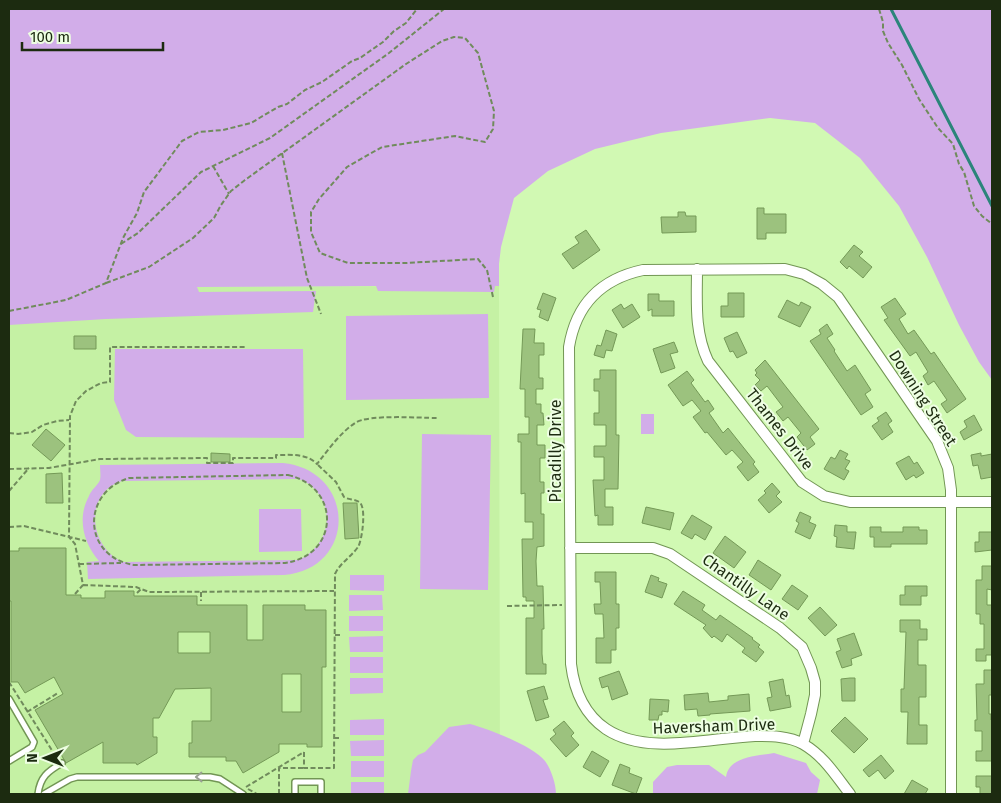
<svg xmlns="http://www.w3.org/2000/svg" width="1001" height="803" font-family="'Fira Sans',sans-serif">
<rect width="100%" height="100%" fill="#d1f9b3"/>
<path fill="#c5f1a4" d="M499 286 500 794H9V287Z"/>
<path fill="#d2ade9" fill-rule="evenodd" d="M9 9H992V380L979 362 959 325 927 257 899 206 860 158 815 123 770 118 661 133 595 149 548 171 514 198 501 247 499 264V286H495L494 292 378 291 376 286 197 287 199 292 316 291 313 312 106 319 9 325Z
M488 314 489 398 346 400V316Z
M115 349H303L304 438 136 437 126 430 114 400Z
M641 414H654V434H641Z
M422 434 491 435 488 590 420 589Z
M283 463C357 471 357 569 284 575L88 579 87 562 99 561C83 542 77 518 89 496 91 490 98 485 100 480 101 476 100 469 100 465ZM298 479C307 481 315 488 320 496 335 519 324 548 299 560L123 562C89 548 83 493 122 481Z
M259 509H301L302 551 259 552Z
M350 575H384V591L350 590Z
M349 595H382L383 610 349 611Z
M349 616H383V631H349Z
M383 636V652H350L349 637Z
M350 657H383V673H350Z
M350 678H383V693L350 694Z
M384 719V735H350V720Z
M470 724C489 729 533 746 545 761 551 769 556 784 556 794H408L411 771 413 760 418 755 425 752 449 727Z
M384 740V756H351L350 741Z
M774 753 806 763 811 772 820 780 817 794H653V782L667 767 677 765H709L726 777C729 756 757 756 774 753Z
M351 761H384V777H351Z
M351 782H384V794H351Z"/>
<g fill="none" stroke-linecap="round" stroke-linejoin="round">
<path stroke="#2b857a" stroke-width="3" d="M891 9 992 206"/>
</g>
<path fill="#9cc27e" stroke="#749957" fill-rule="evenodd" d="M757 208H764V214H786V233H766V239H757Z
M678 212H685L686 216H696V232L662 233 661 217H678Z
M586 230 600 250 573 269 562 254 579 243 575 237Z
M854 245 863 252 859 256 872 267 863 278 849 266 847 269 840 262Z
M543 293 556 298 548 321 539 317 541 310 537 309Z
M728 293H744V317H721V306H728Z
M648 294H659V301H674V316H652V309L648 311Z
M895 298 906 314 899 319 908 334 914 330 931 354 934 352 966 399 947 413 941 404 947 400 934 381 928 385 923 376 928 372 916 352 910 356 884 320 888 318 881 307Z
M787 300 799 306 801 302 811 307 800 327 778 317Z
M621 304 624 309 632 304 640 317 623 328 612 310Z
M827 324 833 334 827 338 835 350 834 351 847 371 855 365 871 390 865 394 873 407 861 415 810 341 821 334 819 330Z
M523 329H535L534 343H544V355H539V378H543V389H536V404H541V413H543L544 425H537V445H545V458H540V482H544V493H541V514H544V546L537 547 536 561 537 586H543L544 629H542V654L543 664H546V674H526V618H534V601H526V597H523L522 539H533V522H525V493L521 494V442H518V434H529V417H525V389H520Z
M606 330 617 334 612 351 606 350 604 358 594 355 597 345 601 346Z
M737 332 747 353 737 358 733 351 730 352 724 338Z
M74 336H96V349H74Z
M674 342 678 352 670 354 675 368 661 373 653 349Z
M765 360 819 429 810 437 815 444 807 450 797 437 801 433 788 417 783 421 776 412 783 407 767 386 761 391 755 385 760 380 755 375 757 373 755 370Z
M600 370H616V435H619L618 489H605V507H613V525H598V515L595 516 593 480H604V457H594V446H606V425H594V413H599V391H594V379H600Z
M687 371 694 380 691 383 705 402 708 400 714 409 709 413 723 433 728 428 755 462 753 464 759 472 748 481 737 467 743 462 732 450 726 455 707 432 705 433 693 417 701 411 692 400 683 406 668 385Z
M886 412 892 421 888 424 893 432 882 440 872 426 879 421 877 418Z
M974 415 982 430 964 440 960 432 967 427 964 421Z
M46 429 65 445 51 461 32 445Z
M840 450 848 454 845 459 850 461 845 469 849 471 844 480 824 469 831 457 835 459Z
M211 453 230 454V462H211Z
M981 453V456L992 454V477L981 479 978 465 973 466 971 455Z
M909 456 914 464 917 462 924 473 916 478 914 475 906 480 896 463Z
M62 473 63 503H46V474Z
M772 483 780 492 776 496 782 502 769 513 758 500 766 493 764 491Z
M343 503H357L359 538 345 539Z
M646 507 674 513 670 530 642 523Z
M800 512 811 517 809 522 816 525 810 539 795 532 799 523 796 521Z
M692 515 712 527 705 540 695 534 692 539 681 533Z
M835 525 847 526V532H856L854 549 836 547 837 537 834 536Z
M870 527H881V532H903V527H919V530H927V544H891V547H874V537H870Z
M979 532H992V550L975 552V542H979Z
M725 536 746 552 734 568 713 553Z
M19 548H66V595H81V598H105V591H134V596H197V605H247V640H263V605H305V610H326V667H322V747H307V744H279V752L243 773 236 761H226V757H189V743H192V721H211V688L175 689 159 718H153V737H157V753L137 765 136 763H103V742L66 763 35 710 63 694 54 677 25 693 18 682H11V601H9V551H19ZM178 632H210V653H178ZM282 674H301V712H282Z
M758 560 781 575 771 590 749 575Z
M982 566H992V590L987 589V605H992V655H986V661H976V649H984V624H980V614H976V580H982Z
M595 572H616V604H619V628H616V650H611V663H596V638H604L603 614H595L594 604H601L600 582H595Z
M651 575 659 578 658 581 667 584 662 598 645 592Z
M792 585 808 596 798 610 782 599Z
M905 586H927V596H921V605H900V595H905Z
M683 591 705 605 702 610 716 620 720 615 753 638 752 639 760 645 758 647 764 652 756 662 742 652 745 648 727 634 722 642 714 636 712 638 703 628 706 625 674 604Z
M820 607 837 625 825 636 808 618Z
M900 620H920V629H927V640H918V665H926V697H919V725H927V744H907L908 712H901V689H904L906 632H900Z
M854 633 862 655 851 659 852 665 842 668 836 652 841 650 837 639Z
M984 670H992V695H989V714H991V720H992V761H976V751H982V731H975V720H977L976 684H984Z
M619 671 628 694 612 700 608 686 602 688 599 678Z
M850 678H855V701H842L841 679Z
M783 679 786 696 789 695 791 707 770 711 767 698 772 697 769 682Z
M544 686 548 699 543 700 549 717 536 721 527 691Z
M708 693 709 702 728 700V696L749 694 750 711 710 714V715L698 716 697 709 685 710 684 695Z
M650 699 669 700 668 712 662 711V715H659L658 720H649Z
M845 717 868 739 854 753 831 731Z
M564 721 574 733 571 736 579 745 566 757 550 739 556 734 553 730Z
M592 751 609 761 600 777 583 767Z
M881 755 894 771 885 779 878 770 869 777 863 770Z
M620 764 630 768 629 773 642 778 636 794 612 785Z
M976 776H992V794H980V787H976Z
M912 780 928 789 925 794H904Z"/>
<g fill="none" stroke-linecap="round" stroke-linejoin="round">
<g stroke="#729654" stroke-width="8">
<path id="service" d="M9 699 34 742 32 747 9 761
M38 794C40 777 48 771 62 763
M44 794 70 779 77 777H210L220 779 243 794
M295 794V782H321V794"/>
</g>
<g stroke="#729654" stroke-width="12">
<path id="minor" d="M697 269C697 301 694 331 708 361L802 482 824 496 850 502H992
M570 548H653L670 554 780 628 802 647 811 668 815 682V695L811 714 803 744
M850 794C836 776 824 756 803 744 789 736 771 736 755 736 708 738 647 756 606 729 584 714 574 689 571 664L569 347C576 304 601 279 643 270L785 269 804 274 822 284 838 297 937 441 948 468 951 490V794"/>
</g>
<path stroke="#708b5c" stroke-width="2" stroke-dasharray="5 2.5" stroke-linecap="butt" d="M879 9 883 22V31L888 43 902 65 919 99 938 128 953 144 959 164 964 172 974 206 982 216 992 224
M282 153 307 278 321 314
M213 166 229 194
M121 244 138 233 201 172 270 138 389 53 444 9
M106 283 149 267 193 238 214 218 221 205 231 191 245 180 406 64 442 41 454 37 465 38 478 53 494 111 493 129 485 142 455 136 382 147 347 167 319 199 311 212V232L320 253 348 263H406L478 259 487 270 493 297
M9 311 66 300 106 283 123 238 137 213 144 192 182 141 199 132 223 130 251 123 278 107 287 104 305 90 322 82 352 61 360 58 383 42 394 31 406 23 417 9
M9 433 18 434 32 432 43 425 57 421 69 420
M9 469 49 468 100 459 207 458V463H233V458H276V455C291 455 306 453 317 464 328 450 340 433 355 423 368 414 419 418 437 418
M288 475C341 487 340 555 285 563L135 565C83 558 80 493 129 478Z
M9 491 29 468
M9 527 24 526 86 541
M79 564 121 563
M83 585 136 587 149 592 334 591
M201 592V601
M137 593 141 589
M75 594 83 585 75 544 69 537 70 416 76 401 86 391 101 383 110 382V347H245
M507 606 562 605
M335 635H341
M9 682 53 752 60 757
M27 712 58 693
M334 738H341
M304 752V768H334L335 574C340 563 350 558 358 547 362 541 367 506 359 502 355 499 349 500 344 497L336 482 317 464
M246 787 304 752
M248 789 257 794
M279 794V768H304"/>
<use href="#service" stroke="#fff" stroke-width="5"/>
<use href="#minor" stroke="#fff" stroke-width="10"/>
</g>
<defs><path id="oneway-chevron" d="M-2-3.5L2.5 0L-2 3.5" fill="none" stroke-width="1.6" stroke-linecap="round" stroke-linejoin="round" transform="scale(1.25)"/></defs>
<use stroke="#99a093" href="#oneway-chevron" transform="translate(199 777) rotate(179)"/>
<g text-anchor="middle" dominant-baseline="central" stroke-width="4" stroke-linejoin="round" paint-order="stroke">
<g font-size="16" fill="#1c2b10" stroke="#edfee2">
<text transform="translate(923 398) rotate(57)">Downing Street</text>
<text transform="translate(780 429) rotate(52)">Thames Drive</text>
<text transform="translate(555 451) rotate(-90)">Picadilly Drive</text>
<text transform="translate(746 587) rotate(35)">Chantilly Lane</text>
<text transform="translate(714 726) rotate(-2)">Haversham Drive</text>
</g>
</g>
<rect width="1001" height="803" fill="none" stroke="#1c2b10" stroke-width="20"/>
<g transform="translate(45 758) rotate(270)" stroke="#edfee2" stroke-width="4" paint-order="stroke">
<path d="M0-4L9 19L0 12L-9 19Z" fill="#1c2b10"/>
<text y="-8" font-size="14" font-weight="bold" text-anchor="middle" fill="#1c2b10">N</text>
</g>
<path d="M22 42v8h141v-8" fill="none" stroke="#1c2b10" stroke-width="2.5"/>
<text x="30" y="42" font-size="15" fill="#1c2b10" stroke="#edfee2" stroke-width="4" paint-order="stroke">100 m</text>
</svg>
